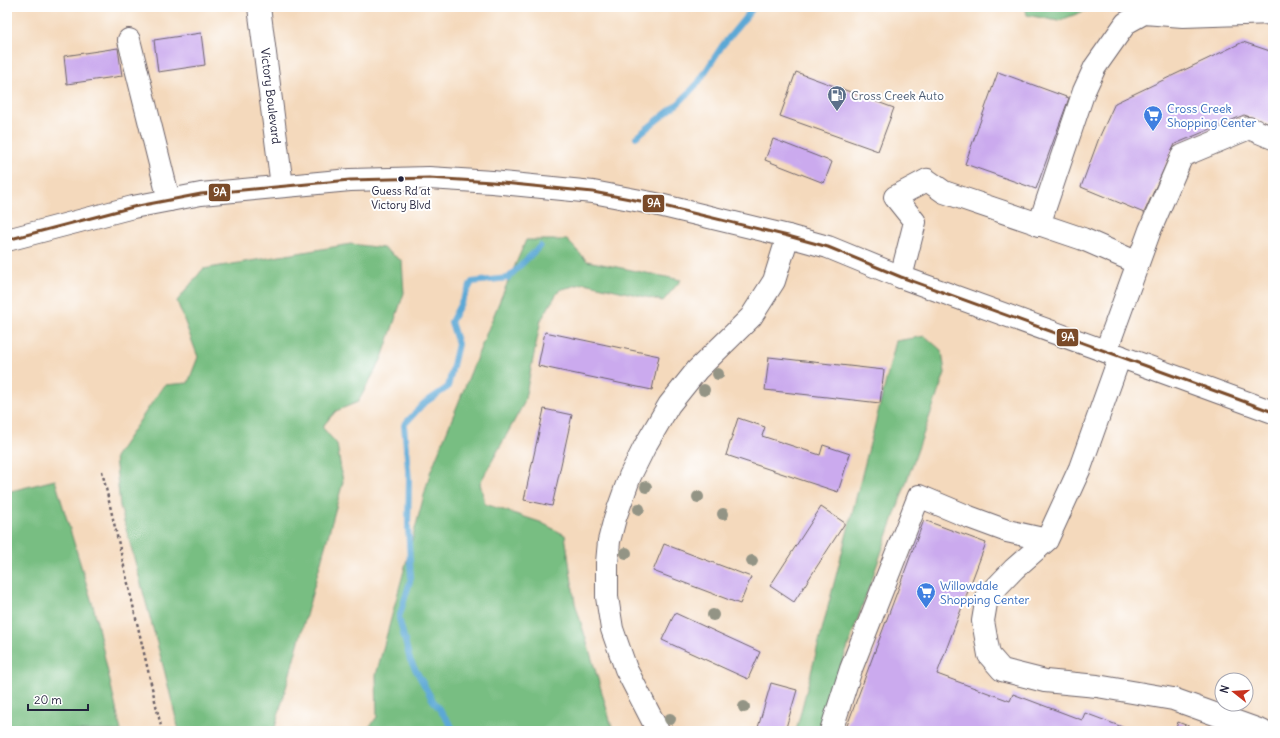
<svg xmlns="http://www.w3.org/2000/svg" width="1280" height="738" font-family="Delius,sans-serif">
<rect width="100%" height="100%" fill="#fff"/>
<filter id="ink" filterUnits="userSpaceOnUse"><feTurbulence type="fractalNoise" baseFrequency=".025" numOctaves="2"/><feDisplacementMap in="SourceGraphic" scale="8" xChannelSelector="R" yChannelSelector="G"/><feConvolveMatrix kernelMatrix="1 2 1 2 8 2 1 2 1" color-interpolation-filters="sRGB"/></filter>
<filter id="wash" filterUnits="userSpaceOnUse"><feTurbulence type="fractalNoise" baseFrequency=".012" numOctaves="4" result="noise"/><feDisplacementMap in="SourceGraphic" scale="16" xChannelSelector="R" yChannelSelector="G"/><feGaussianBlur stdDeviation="0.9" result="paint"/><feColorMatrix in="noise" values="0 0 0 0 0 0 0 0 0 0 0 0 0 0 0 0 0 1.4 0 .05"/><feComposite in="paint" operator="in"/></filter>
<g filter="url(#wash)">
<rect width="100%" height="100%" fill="#f4d9bc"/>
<path fill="#78be82" stroke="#4d705e" d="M1025 7H1088L1087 10 1058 21 1027 15Z
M526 240H567L587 261 681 280 663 301 585 283 559 290 541 320 524 403 480 483 485 504 540 522 565 535 575 603 601 689 613 731H366L377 717 376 675 430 473 500 300Z
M351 244 383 248 402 261 404 293 382 358 358 402 336 411 322 427 337 444 343 482 274 731H179L165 673 120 506 115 457 164 385 188 383 198 357 177 301 203 269Z
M925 336 942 351 945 373 818 731H796L873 432 896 341Z
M55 480 94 609 121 731H7V492Z"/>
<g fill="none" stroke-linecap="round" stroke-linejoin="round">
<path stroke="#5ca8d5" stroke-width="6" d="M636 137 680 102 698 83 722 46 754 7
M455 731 432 699 410 660 399 618 411 578 408 526 409 480 404 425 423 404 448 387 458 344 451 322 472 282 508 278 540 246"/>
</g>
<g id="blocks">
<path fill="#cbaaee" d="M201 33 205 65 158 72 154 40Z
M1243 42 1273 52V125L1244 115 1175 144 1144 213 1081 187 1099 138 1115 103Z
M118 48 122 76 67 84 64 56Z
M796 72 894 108 878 151 780 116Z
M998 72 1069 98 1036 189 965 164Z
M773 139 832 162 824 183 765 160Z
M545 332 659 356 652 390 538 366Z
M769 357 884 370 880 403 765 390Z
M544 409 572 415 552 506 524 500Z
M738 418 765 427 762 436 820 455 823 445 850 454 838 492 726 455Z
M821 507 845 523 794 602 770 586Z
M924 520 986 543 937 674 1010 701 1013 694 1082 720 1085 713 1133 731H845Z
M664 544 751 577 740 604 653 571Z
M675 613 760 652 748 679 662 640Z
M771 683 797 690 785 731H757Z
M1178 722 1201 731H1175Z"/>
</g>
</g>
<g filter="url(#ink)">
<use href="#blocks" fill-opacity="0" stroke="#6c6268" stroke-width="1"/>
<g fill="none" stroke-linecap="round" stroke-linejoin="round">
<g stroke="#6c6268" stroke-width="24">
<path id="minor" d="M259 7 282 186
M129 40 169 200
M1039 225 1084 91 1095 67 1126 23 1144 13 1183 16 1273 13
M901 277 915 222 895 197 927 180 944 192 1083 239 1138 263
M1106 351 1150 230 1182 156 1249 128 1273 138
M1120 356 1080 468 1047 540 1014 569 987 597 983 621 989 655 1002 670 1045 681 1097 686 1173 699 1262 731
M658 731 626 669 612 629 607 597V563L609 541 615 518 630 476 645 446 669 405 697 370 751 317 774 281 788 236
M831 731 851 669 919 496 969 517 1007 531 1047 540"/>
</g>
<g stroke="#6c6268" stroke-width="24">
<path id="major" d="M7 240 133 207 201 194 350 180 429 178 492 182 593 192 651 203 788 236 828 247 901 277 1273 412"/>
</g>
<path stroke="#6c6268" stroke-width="2.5" stroke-dasharray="3 3" stroke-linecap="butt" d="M102 471 162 731"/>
<use href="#minor" stroke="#fff" stroke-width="22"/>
<use href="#major" stroke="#fff" stroke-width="22"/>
<g stroke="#fff" stroke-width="6">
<path id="bus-1" d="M7 240 133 207 201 194 350 180 429 178 492 182 593 192 651 203 788 236 828 247 901 277 1273 412"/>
</g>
<use href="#bus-1" stroke="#7a4b2a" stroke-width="3"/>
</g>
<g fill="#939485">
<circle cx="718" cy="374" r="6"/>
<circle cx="704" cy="390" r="6"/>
<circle cx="646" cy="487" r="6"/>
<circle cx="698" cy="497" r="6"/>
<circle cx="639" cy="509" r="6"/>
<circle cx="723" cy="514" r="6"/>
<circle cx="626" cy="553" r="6"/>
<circle cx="752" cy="561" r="6"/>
<circle cx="713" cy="615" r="6"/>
<circle cx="744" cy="707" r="6"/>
<circle cx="670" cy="719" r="6"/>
</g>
</g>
<defs>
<g id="fuel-pin" transform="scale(1)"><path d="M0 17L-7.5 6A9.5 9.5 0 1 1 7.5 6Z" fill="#5c6f8a" stroke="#fff"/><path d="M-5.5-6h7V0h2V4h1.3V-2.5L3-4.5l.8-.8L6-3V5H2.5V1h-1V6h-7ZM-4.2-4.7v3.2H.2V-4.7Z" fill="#fff"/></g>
<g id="supermarket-pin" transform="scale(1)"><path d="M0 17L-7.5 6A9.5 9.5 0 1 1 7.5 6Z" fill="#3f7fe0" stroke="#fff"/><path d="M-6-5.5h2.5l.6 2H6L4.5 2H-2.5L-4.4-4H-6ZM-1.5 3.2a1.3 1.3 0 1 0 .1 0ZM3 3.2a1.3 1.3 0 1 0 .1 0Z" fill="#fff"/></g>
</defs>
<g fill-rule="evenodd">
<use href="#fuel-pin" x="837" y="95"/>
<use href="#supermarket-pin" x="1153" y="115"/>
<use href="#supermarket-pin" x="926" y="592"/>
</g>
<circle fill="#22223b" stroke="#fff" stroke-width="1.5" cx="401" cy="179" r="3.5"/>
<g text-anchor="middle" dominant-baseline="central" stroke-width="4" stroke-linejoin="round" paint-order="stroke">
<g font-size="11" fill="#22223b" stroke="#fff">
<text x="401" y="191">Guess Rd at<tspan x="401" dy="14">Victory Blvd</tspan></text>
</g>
<g font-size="12" fill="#4e5e75" stroke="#fff" text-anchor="start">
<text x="851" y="95">Cross Creek Auto</text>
</g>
<g font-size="12" fill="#22223b" stroke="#fff">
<text transform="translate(271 96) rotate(83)">Victory Boulevard</text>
</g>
<g font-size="12" fill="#366cbe" stroke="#fff" text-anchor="start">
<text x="1167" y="108">Cross Creek<tspan x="1167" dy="14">Shopping Center</tspan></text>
<text x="940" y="585">Willowdale<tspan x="940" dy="14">Shopping Center</tspan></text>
</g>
</g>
<g stroke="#fff" stroke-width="1.5">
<rect x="208" y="183" width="23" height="19" rx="4" fill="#7a4b2a"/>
<rect x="642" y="194" width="23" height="19" rx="4" fill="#7a4b2a"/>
<rect x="1056" y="328" width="23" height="19" rx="4" fill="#7a4b2a"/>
</g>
<g font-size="11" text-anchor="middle" font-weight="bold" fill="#fff">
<text x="220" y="196">9A</text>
<text x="654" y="207">9A</text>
<text x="1068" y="341">9A</text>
</g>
<rect width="1280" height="738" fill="none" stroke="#fff" stroke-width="24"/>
<g transform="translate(1234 692) rotate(287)"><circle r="19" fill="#ffffff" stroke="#a7a7b1"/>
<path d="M0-3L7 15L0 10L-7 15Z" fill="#c8321e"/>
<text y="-6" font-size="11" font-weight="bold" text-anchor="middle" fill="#22223b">N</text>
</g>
<path d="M28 704v6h60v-6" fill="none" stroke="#22223b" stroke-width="2"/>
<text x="34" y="704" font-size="12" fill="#22223b" stroke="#ffffff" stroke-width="3" paint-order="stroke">20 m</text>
</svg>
